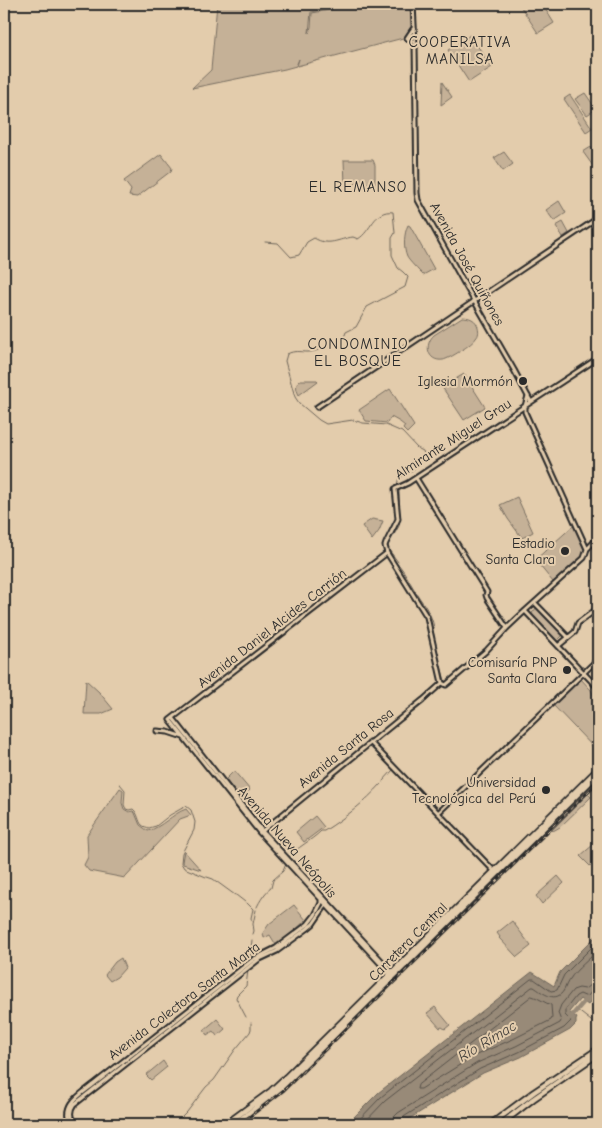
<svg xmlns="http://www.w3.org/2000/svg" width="602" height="1128" font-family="'Comic Neue',sans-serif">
<rect width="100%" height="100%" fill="#e3ccac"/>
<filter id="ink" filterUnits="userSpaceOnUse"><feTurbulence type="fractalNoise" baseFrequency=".02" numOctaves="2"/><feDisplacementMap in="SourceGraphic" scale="10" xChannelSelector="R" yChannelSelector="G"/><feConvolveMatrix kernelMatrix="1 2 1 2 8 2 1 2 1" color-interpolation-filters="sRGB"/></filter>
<g filter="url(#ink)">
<path fill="#c5b197" stroke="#786e61" d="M217 4H360L311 12 309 33 311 27 312 13 364 4H411C412 17 417 31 403 38L297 66 299 59 296 66 285 69 192 88 211 70Z
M519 4H542L554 23 538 33Z
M470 35 492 67 469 82 448 50Z
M442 82 452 97 441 105Z
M585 93 596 109 587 115 575 99Z
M570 95 592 128 586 132 564 99Z
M591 147 598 158V173L583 152Z
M504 152 513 164 503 171 494 158Z
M161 154 172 168 171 171 137 197 129 196 131 190 124 181Z
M344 160H373L375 165V184H345Z
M559 201 566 213 554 221 546 210Z
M563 222 569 233 563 237 556 226Z
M408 225 410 226 434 269 423 275C419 271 409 261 407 257 403 248 404 233 408 225Z
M462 317C469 317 476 319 478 327 479 331 479 335 476 338 473 344 449 359 443 360 427 362 424 344 434 335Z
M464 374 485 407 464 420 442 387Z
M300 380H317L318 381 299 395C296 389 295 385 300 380Z
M390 389 414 426 407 433 403 429 405 426 400 422 391 417 387 423 366 421 359 410Z
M517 497 533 532 522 538 508 519 500 505Z
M372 519 383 521 379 531 372 540 362 526Z
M574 525 576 526 585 547 584 555 553 582 535 560Z
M537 607 563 634V635L557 641 532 614V613Z
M580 678 591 690 598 705V752L552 704Z
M86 680 99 692 113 709 101 714H84Z
M234 771 250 790 240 798 226 780V779Z
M120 788 123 790 122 803 124 809 129 812 133 811 135 813 140 825 148 831C162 827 172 814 186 809L191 815 180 819 125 878 89 871 84 865 88 857 87 835Z
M588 794 591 797 560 827 553 831 552 830Z
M315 816 324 827 304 842 296 832Z
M593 845 598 850V858L590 866 580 856Z
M184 851 201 870 183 864 182 862Z
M558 876 564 883 542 904 536 896Z
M294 905 306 920 292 933 276 945 270 935 264 938 263 933 269 924Z
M512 921 531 946 517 957 499 938 500 937 497 933Z
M121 958 125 968 117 977 110 981 105 975 115 962Z
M435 1007 450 1025 445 1029 442 1027 440 1028 427 1013Z
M217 1019 225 1029 217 1036 213 1031 207 1035 204 1030Z
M163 1061 167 1067 151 1080 146 1075Z"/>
<path fill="#988a78" stroke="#6c6459" d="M598 934V994H596L588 1005 580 999 569 1012 577 1018 576 1020V1024L570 1030 521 1057 483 1073 401 1124H347L378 1093 532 972 554 986 560 972Z"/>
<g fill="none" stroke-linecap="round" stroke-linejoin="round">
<path stroke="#57514a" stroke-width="1" d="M532 996C537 997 545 1003 551 1005L552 1018 551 1020 513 1039 474 1056 421 1089H417L418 1085Z
M355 1124 381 1097 531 979H534L551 991 557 990 564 975 598 941
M363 1124 385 1101 532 987H534C543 993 556 1004 564 990 566 986 567 982 570 979 576 969 590 959 598 950
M393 1124 394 1117 398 1113 477 1063 516 1046 560 1023 561 1021 558 1013 561 1005 573 990 579 988 585 989 591 984 598 983
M399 1124V1121L402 1118 480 1069 519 1052 564 1028 571 1021 565 1015V1010L576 996 580 994 587 997 593 990 598 989"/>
<path stroke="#6c6459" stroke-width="1" d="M265 242 278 243 291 257 299 255 307 242 314 238C329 247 338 239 353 237L358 239C371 232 374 209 393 212L395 233 392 238V255L398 268 403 272 408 277 405 287 367 307 356 327 346 332C343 344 333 343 323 348 318 350 314 352 308 352 300 352 295 350 287 354L285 361 295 397 299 403 319 420 326 424 353 420 363 423 386 425 402 432 417 448 423 451 425 456 413 470 399 478 397 484 398 487
M398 562 389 550 388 545 399 526 400 519 399 490
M399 565C405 572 409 581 414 589 421 602 432 612 434 628
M433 630 436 647 445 681
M426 702 443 685
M402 721 425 703
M373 743 400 722
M370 745 393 770 383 781
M120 784 125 790 124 805 126 809 129 810 133 809C139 814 138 821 142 825 144 827 147 827 149 828L156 826 170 815 186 806 191 810 195 822 194 830 182 853 181 863 184 868 206 877
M288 858C297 847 311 841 321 831H324C346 817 364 803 382 783
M207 877 213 879 235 895
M236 895 245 902
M247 903 253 909 251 918 252 921
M257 907C259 902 266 891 271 888L273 880 283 871 286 864
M253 934 254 931 253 924 256 910
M250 958 252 940
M577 1010 595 1024H598
M246 1017 236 998 237 995 246 986 248 970
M175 1124 187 1112 206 1087 214 1080 235 1050 250 1032 251 1029V1023"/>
<path stroke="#988a78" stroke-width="4.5" d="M570 1018 587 998"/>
<g stroke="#2b2b2b" stroke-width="7">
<path id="secondary" d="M413 4 415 44 417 193 418 200 464 283 514 370 531 402
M413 29 407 38 415 43
M528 396 525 406V412L587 549
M317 407 598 218
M416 478 487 592 486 595 487 598 507 628
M387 553 170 720 260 833 390 974
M535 603 568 637
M525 611 598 688
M558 646 575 632 578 623 598 608
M442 683 427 617 387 553 385 546 386 543 398 519 395 489 408 483 598 358
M442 683 446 685 486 651 507 628 525 611 584 558 587 549 598 538
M173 718 262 831 393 973
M157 731 168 732 183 737
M370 742 495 872
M438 813 598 659
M261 832 423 700 442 683
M71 1124C62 1104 80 1095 94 1084L254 959 276 948 308 924 315 915 321 903V900
M75 1124C71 1116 70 1111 75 1104L258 960 277 951 307 929 313 924 326 905"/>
</g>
<g stroke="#2b2b2b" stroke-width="8">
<path id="highway" d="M226 1124 271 1091 286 1077 598 769
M234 1124 273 1095 289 1080 598 774
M491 1124 534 1092 598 1049
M501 1124 533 1099 598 1054"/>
</g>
<use href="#secondary" stroke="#e3ccac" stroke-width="3"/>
<use href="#highway" stroke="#e3ccac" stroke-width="4.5"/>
<g stroke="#2b2b2b" stroke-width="3">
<path id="rail" d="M240 1124 284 1090 598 782"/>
</g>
<use href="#rail" stroke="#e3ccac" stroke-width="1" stroke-dasharray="4" stroke-linecap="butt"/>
</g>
</g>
<g fill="#2b2b2b" stroke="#e3ccac" stroke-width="2">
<circle cx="523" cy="381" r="5"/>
<circle cx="565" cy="551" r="5"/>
<circle cx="567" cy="670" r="5"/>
<circle cx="546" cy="790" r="5"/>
</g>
<g text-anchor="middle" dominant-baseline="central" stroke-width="4" stroke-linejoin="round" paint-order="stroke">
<g font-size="14" fill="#2b2b2b" stroke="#e3ccac">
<text transform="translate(467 264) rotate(61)">Avenida José Quiñones</text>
<text transform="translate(453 439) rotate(-33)">Almirante Miguel Grau</text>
<text transform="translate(272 628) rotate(-38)">Avenida Daniel Alcides Carrión</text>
<text transform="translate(346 748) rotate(-39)">Avenida Santa Rosa</text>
<text transform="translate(287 842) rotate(49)">Avenida Nueva Neópolis</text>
<text transform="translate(408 942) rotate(-45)">Carretera Central</text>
<text transform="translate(184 1001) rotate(-37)">Avenida Colectora Santa Marta</text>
</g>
<g font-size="14" fill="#2b2b2b" stroke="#e3ccac" text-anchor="end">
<text x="513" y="381">Iglesia Mormón</text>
<text x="555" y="543">Estadio<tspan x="555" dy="16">Santa Clara</tspan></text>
<text x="557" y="662">Comisaría PNP<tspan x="557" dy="16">Santa Clara</tspan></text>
<text x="536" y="782">Universidad<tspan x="536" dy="16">Tecnológica del Perú</tspan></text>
</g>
<g font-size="15" letter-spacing="1" fill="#2b2b2b" stroke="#e3ccac">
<text x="460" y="42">COOPERATIVA<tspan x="460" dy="17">MANILSA</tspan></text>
<text x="358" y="187">EL REMANSO</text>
<text x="358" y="344">CONDOMINIO<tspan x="358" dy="17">EL BOSQUE</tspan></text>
</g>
<g font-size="15" font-style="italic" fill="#413e3a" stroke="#e3ccac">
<text transform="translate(487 1041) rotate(-31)">Río Rímac</text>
</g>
</g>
<rect width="602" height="1128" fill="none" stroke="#e3ccac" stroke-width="20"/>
<rect x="10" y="10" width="582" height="1108" fill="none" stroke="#2b2b2b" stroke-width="2" filter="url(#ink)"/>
</svg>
